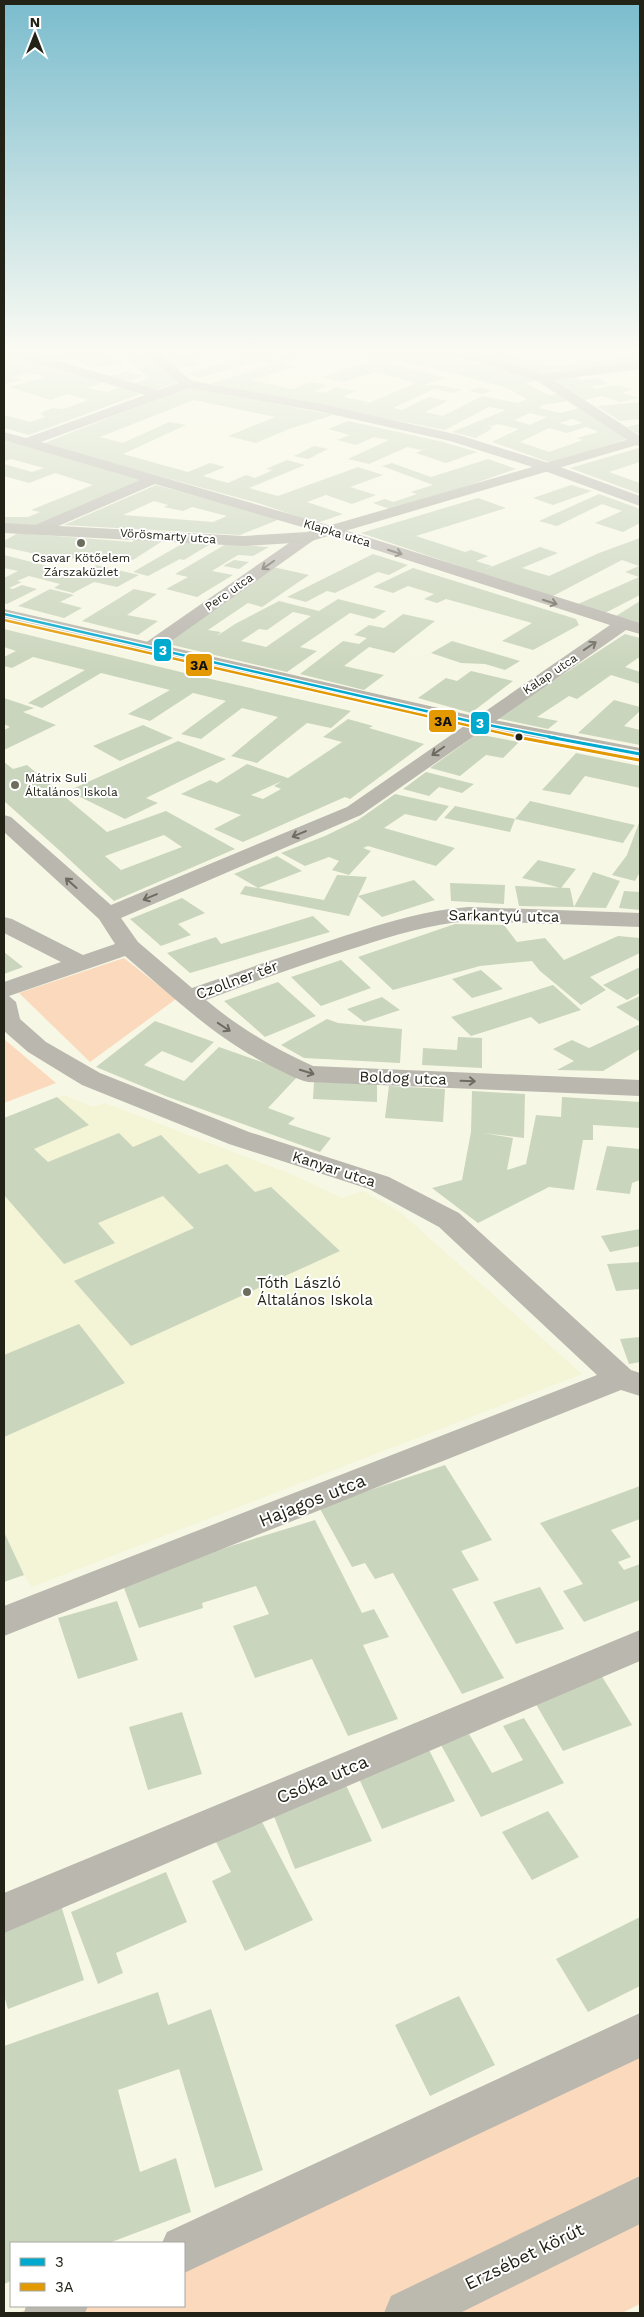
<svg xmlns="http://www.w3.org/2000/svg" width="644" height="2317" font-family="'Work Sans',sans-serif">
<rect width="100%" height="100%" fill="#f7f7e5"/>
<path fill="#f4f4d7" d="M64 1095 93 1107 105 1103 291 1174 342 1198 363 1191 399 1211 582 1374 32 1587 24 1575 4 1582V1119Z"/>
<path fill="#fbd9bd" d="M124 958 176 999 90 1062 19 993Z
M4 1039 56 1083 4 1103Z
M640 2022V2304L622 2313H18L35 2306H184V2243H176Z"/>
<path fill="#cad5bd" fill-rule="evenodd" d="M19 350H50L60 353 79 350H137L179 382 156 390 133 384 149 378 117 351 106 353 125 363 93 368 74 358 54 361Z
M153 350H168L177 356 163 358Z
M203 350H292L270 358 276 359 294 353 303 356 281 362 296 367 251 380 293 389 309 382 327 385 315 391 324 393 337 387 355 391 343 397 368 402 364 405 416 383 375 372 343 382 322 377 376 360 446 378 424 385 445 386 462 390 452 393 434 389 393 408 402 410 429 397 448 401 425 412 443 416 482 396 518 403 527 399 507 388 440 370 413 364 317 351 411 350 439 355 501 369 537 380 526 384 549 395 557 394 568 401 543 405 539 408 560 413 579 408 627 439 552 463 492 442 519 429 498 424 489 427 493 428 476 438 452 432 506 410 489 407 445 430 210 384 273 364 259 361 199 378 186 374 242 358 221 352 192 359 198 365 176 368 166 359ZM530 413 547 417 530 425 514 420ZM573 419 582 423 571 426 559 423ZM586 427 599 432 577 438 583 440 549 452 520 442 549 428 567 433Z
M447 350H511L503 353 553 367 631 356 640 360V363L547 375 507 363Z
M530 350H555L542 354Z
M584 350H606L578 357 569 355Z
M4 353 106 382 86 388 107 392 123 386 143 393 29 435 4 428V415L30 422 45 417 40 413 52 408 64 409 88 400 67 394 51 400 9 387 45 377 30 373 14 377 22 380 4 384Z
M127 371 144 376 129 381 111 376Z
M575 376 581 380 599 378 608 384 590 386 595 389 618 385 633 389 622 393 639 398 620 402 602 396 585 400 553 379Z
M188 387 333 415 289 429 256 443 228 436 275 417 194 400 100 437 123 443 169 422 186 425 123 454 188 472 210 463 225 467 203 476 228 483 246 475 255 478 273 470 266 469 287 460 305 465 249 488 278 496 358 467 383 475 350 487 376 495 352 504 326 495 307 502 343 514 317 523 258 503 42 444Z
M480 387 492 391 482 394 469 391Z
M640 402V419L620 421 597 406Z
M348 421 443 442 477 452 446 463 416 453 429 447 421 450 407 447 369 464 348 459 389 440 374 437 356 445 337 440 350 435 328 429Z
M640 424V435L627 427Z
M4 439 85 462 146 479 40 525H4V517H28L40 512 31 510 93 485 55 473 29 483 4 476V464L32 472 44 468 11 459 4 461Z
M314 446 328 449 308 459 294 456Z
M639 448 640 462 609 472 640 483V494L570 468Z
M488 459 516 469 395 511 373 503 385 499 393 502 417 494 411 492 433 485 382 466 392 463 431 477Z
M156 485 280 519 240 535 64 525ZM154 501 168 505 164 507 183 511 192 507 227 516 213 522 123 515Z
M571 485 592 491 553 505 533 498Z
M599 494 640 509V523L623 532 595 523 622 511 602 504 557 526 539 521Z
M478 498 506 508 416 536 465 552 471 550 488 556 476 561 492 566 486 569 540 547 558 553 522 568 549 576 599 553 640 538V595L605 613 578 604 639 577 625 572 639 566 622 560 551 597 361 533Z
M18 533 132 542 137 538 164 540 133 560 110 556 100 562 52 556 49 557 4 547V541Z
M187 541 212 543 184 560 180 559 148 576 133 572Z
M226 544 269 547 253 556 238 555 212 571 233 575 197 597 166 589 188 577 175 574Z
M373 554 408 565 389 575 378 572 335 593 327 591 306 602 287 597Z
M4 555 79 574 96 565 139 575 117 587 94 582 73 593 54 588 60 584 29 576 17 581 22 582 9 588 13 589 22 585 37 589 7 604 4 603V578L18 571 4 568Z
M234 560 249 562 239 569 223 566Z
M273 567 309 575 262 607 248 603 208 630 221 632 217 636 235 624 279 601 319 611 338 599 386 611 374 619 350 613 300 647 317 651 287 672 164 643ZM293 612 311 616 266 647 241 641 259 629 267 630Z
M413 568 576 619 579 625 533 650 502 641 532 623 446 599 437 603 424 599 434 594 408 586 393 593 373 587Z
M50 589 74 595 60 602 82 608 64 618 18 606Z
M134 589 157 594 127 615 158 621 138 635 82 621Z
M640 601V623L616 616Z
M403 614 435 621 394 653 369 647 344 666 384 675 364 690 300 674 343 641 359 644 367 638 354 635 369 625 384 628Z
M4 629 193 675 351 711 331 728 307 723 257 763 231 756 278 717 242 708 201 739 181 734 226 701 193 693 150 721 128 714 170 690 101 673 42 708 28 703 85 670 33 657 12 668 4 666V657L16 651 4 647Z
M625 634 640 638V659L638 658 625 667 640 672V684L611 675 577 699 569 696 537 717 558 721 548 729 496 718Z
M452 641 520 661 505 670 485 664 461 663 431 653Z
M471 671 513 681 471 713 418 698 446 678 457 681Z
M4 698 34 708 23 712 56 725 4 750V730L10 727 4 724Z
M614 700 640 707V711L624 726 640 730V745L578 733Z
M348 719 373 726 369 728 424 744 350 799 345 797 243 842 214 829 241 815 181 794 210 780 217 783 247 764 288 778 342 742 323 737ZM282 781 274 786 281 789 263 799 251 795Z
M143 725 173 738 120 761 93 746Z
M477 734 519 742 503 758 486 755 460 776 430 768Z
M178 741 226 759 146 798 158 803 125 819 68 791Z
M576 753 640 766V788L585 776 570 795 542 790Z
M4 762 13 769 27 765 107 832 166 811 235 849 114 901 59 850 4 801ZM164 835 182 847 121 870 105 856Z
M426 772 474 784 462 793 439 787 429 796 403 789Z
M395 794 449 806 436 821 405 814 384 828 455 848 436 866 368 846 363 848 371 851 349 875 332 870 339 861 329 857 305 866 281 853 325 836 358 820Z
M530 801 635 825 623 843 515 819Z
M455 806 515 819 510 832 444 818Z
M640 820V872L635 881 612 875 627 855Z
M277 856 302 871 258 888 324 900 337 875 367 877 358 896 414 880 435 900 382 917 358 896 349 916 240 894 245 886 258 888 234 874Z
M538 860 576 869 561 888 522 878Z
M593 872 620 881 606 908 574 907 519 906 515 886 570 888 574 907Z
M450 883 505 885 504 904 451 901Z
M624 891 640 892V910L619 908Z
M182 898 205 913 178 924 191 935 161 946 130 919Z
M313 916 330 932 190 973 167 953 216 937 221 944Z
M455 924 504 925 517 942 545 938 564 960 618 936 640 938V953L590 977 606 990 581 1005 540 971 532 961 480 966 393 990 358 957Z
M4 952 23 967 4 974Z
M341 960 371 988 321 1006 291 977Z
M640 967V993L627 1000 603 985Z
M481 970 503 989 472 998 452 979Z
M278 982 316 1016 265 1037 224 1001Z
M553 985 581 1010 539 1024 531 1017 471 1036 451 1017Z
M640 996V1022L616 1007Z
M382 997 400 1010 364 1022 347 1009Z
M327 1019 338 1023 402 1029 400 1063 304 1058 281 1045Z
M155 1021 214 1042 192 1063 162 1051 144 1065 184 1081 219 1047 299 1075 268 1108 295 1118 288 1124 331 1138 320 1152 168 1097 96 1067Z
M638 1025 640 1026V1049L603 1071 557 1070 574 1061 553 1049 572 1040 589 1048Z
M458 1037 482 1038V1068L422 1065 423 1048 457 1050Z
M314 1082 377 1084V1102L313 1099Z
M389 1086 445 1089 443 1122 385 1118Z
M472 1091 525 1094 524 1138 483 1133 513 1138 507 1170 526 1164 536 1115 561 1117 562 1097 640 1102V1128L593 1125V1140H583L574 1190 549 1187 478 1223 432 1188 462 1180 471 1132Z
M57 1097 89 1125 34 1149 48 1162 119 1133 133 1147 161 1135 199 1174 227 1164 255 1192 271 1187 340 1251 131 1346 74 1281 194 1228 163 1196 98 1223 115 1243 64 1264 4 1195V1118Z
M607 1146 640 1149V1180L632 1183 630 1194 596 1190Z
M640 1229V1246L610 1252 601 1236Z
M640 1262V1289L616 1291 607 1264Z
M79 1324 125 1383 4 1437V1355Z
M640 1337V1362L629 1364 620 1339Z
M445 1465 492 1540 461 1551 479 1580 452 1589 504 1678 462 1694 393 1573 375 1579 365 1563 352 1567 319 1507Z
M640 1486V1519L611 1530 631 1557 618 1562 624 1570 640 1564V1600L584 1622 563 1591 583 1584 540 1523Z
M315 1520 362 1613 374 1609 389 1637 363 1645 398 1719 348 1736 312 1659 255 1678 233 1626 269 1614 256 1586 202 1603 203 1608 139 1628 121 1580Z
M4 1532 24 1575 4 1582Z
M540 1587 564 1629 516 1644 493 1602Z
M117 1601 138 1660 78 1679 58 1618Z
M601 1675 632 1725 563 1751 533 1699Z
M182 1712 202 1774 148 1790 129 1727Z
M524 1718 564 1783 481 1817 441 1745 469 1734 492 1773 523 1760 503 1726Z
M427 1746 455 1801 382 1829 356 1772Z
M345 1783 372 1841 295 1869 271 1809Z
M548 1811 579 1857 532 1880 502 1832Z
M260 1818 313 1920 245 1951 212 1881 231 1872 214 1838Z
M166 1872 187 1922 116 1953 123 1973 98 1984 71 1912Z
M60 1902 84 1980 8 2009 4 1995V1923Z
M640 1917V1986L588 2012 556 1959Z
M158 1992 168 2025 211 2009 263 2170 215 2188 179 2069 118 2090 140 2172 176 2158 191 2212 109 2243H11V2281L4 2284V2046Z
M459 1996 495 2065 430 2096 395 2025Z"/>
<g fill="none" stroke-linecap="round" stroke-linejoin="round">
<path fill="#bab7af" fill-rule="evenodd" d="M4 350H20L158 390 179 383 140 350H154L192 381 317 403 459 435 552 464 640 496V506L542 470 450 441 317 411 189 388 41 442 338 528 640 623V634L626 630 361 815 121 918 138 942 192 988C243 970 295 952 347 935 388 922 426 910 469 907L640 913V927L469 921C430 924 395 935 358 947 306 963 256 981 206 1000 239 1028 274 1048 313 1066L640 1080V1096L308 1082C295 1079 284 1072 273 1067 217 1040 172 996 125 956L9 996 16 1002 20 1019 46 1042 100 1073 249 1132 389 1177 459 1213 631 1370 640 1373V1396L621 1390 4 1636V1606L597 1375 439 1227 369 1189 229 1144 82 1085 28 1052 4 1031V982L61 962 4 933V917L12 919 83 955 115 944 99 919 4 832V815L11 817 111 905 347 807 610 625 326 534 155 484 47 531H35L33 528 35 525 140 480 4 440V432L26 438 145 395 4 353Z
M427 350H453L477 354 543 374 640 361V369L554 380 640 436V446L635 445 537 381 475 361 429 353Z
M308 532 314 534 316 537 314 540 157 651H145L142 647 145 643 302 534Z
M640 1630V1661L4 1933V1893Z
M640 2013V2058L184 2273V2243H162L167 2232Z
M26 2306H88L85 2313H24Z"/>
<path fill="#b8b6ac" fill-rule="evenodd" d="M640 436V444L308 542 244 546 4 533V523L244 536 307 532Z
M4 609 478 717 640 748V760L478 729 4 619Z"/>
<path fill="#bcbaae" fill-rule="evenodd" d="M640 2176V2224L460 2313H384L391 2296Z"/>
<g stroke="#fff" stroke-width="5">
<path id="bus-1-far1" d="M4 614 478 723 556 738"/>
</g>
<g stroke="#fff" stroke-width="6">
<path id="bus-1" d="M549 737 640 754"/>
</g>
<g stroke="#fff" stroke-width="5">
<path id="bus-2-far1" d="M4 620 523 738"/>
</g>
<g stroke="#fff" stroke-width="6">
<path id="bus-2" d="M517 737 639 760"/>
</g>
<use href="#bus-1-far1" stroke="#00a9ce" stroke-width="2.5"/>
<use href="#bus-1" stroke="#00a9ce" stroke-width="3"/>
<use href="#bus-2-far1" stroke="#e29902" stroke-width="2.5"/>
<use href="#bus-2" stroke="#e29902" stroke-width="3"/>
</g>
<defs><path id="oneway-shaft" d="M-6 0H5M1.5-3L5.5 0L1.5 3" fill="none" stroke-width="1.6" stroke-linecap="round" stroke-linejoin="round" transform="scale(1.25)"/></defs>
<g stroke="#6e6c62">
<use href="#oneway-shaft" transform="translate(395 552) rotate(18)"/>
<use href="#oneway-shaft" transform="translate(268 565) rotate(145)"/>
<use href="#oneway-shaft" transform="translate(550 602) rotate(18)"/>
<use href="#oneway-shaft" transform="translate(590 646) rotate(-34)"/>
<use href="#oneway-shaft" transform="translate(438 751) rotate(145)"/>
<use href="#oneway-shaft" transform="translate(299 834) rotate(157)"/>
<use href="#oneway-shaft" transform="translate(71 883) rotate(-138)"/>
<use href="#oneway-shaft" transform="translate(150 897) rotate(157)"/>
<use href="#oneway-shaft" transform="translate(224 1027) rotate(34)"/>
<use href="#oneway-shaft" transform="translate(307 1072) rotate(17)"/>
<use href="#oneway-shaft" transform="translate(468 1081) rotate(2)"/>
</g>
<linearGradient id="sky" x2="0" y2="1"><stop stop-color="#7abccd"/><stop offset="0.52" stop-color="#fbfbf3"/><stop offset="1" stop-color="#fbfbf3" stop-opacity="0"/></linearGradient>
<rect width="644" height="674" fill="url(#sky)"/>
<g fill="#6d6d5e" stroke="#fff" stroke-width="2">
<circle cx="81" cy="543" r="5"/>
<circle cx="15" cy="785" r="5"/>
<circle cx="247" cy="1292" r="5"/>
</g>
<circle fill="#222216" stroke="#fff" stroke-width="2" cx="519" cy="737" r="4.5"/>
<g text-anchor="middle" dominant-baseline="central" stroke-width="4" stroke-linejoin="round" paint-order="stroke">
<g font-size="12" fill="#222216" stroke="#fff">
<text transform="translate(337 533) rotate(17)">Klapka utca</text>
<text transform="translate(168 536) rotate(4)">Vörösmarty utca</text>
<text transform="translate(229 592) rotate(-35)">Perc utca</text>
<text transform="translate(550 674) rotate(-34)">Kalap utca</text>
</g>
<g font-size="12" fill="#222216" stroke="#fff">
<text x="81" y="558">Csavar Kötőelem<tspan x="81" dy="14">Zárszaküzlet</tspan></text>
<text x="25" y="778" text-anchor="start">Mátrix Suli<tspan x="25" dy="14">Általános Iskola</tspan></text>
</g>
<g font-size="15" fill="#222216" stroke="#fff">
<text transform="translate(504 916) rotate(1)">Sarkantyú utca</text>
<text transform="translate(237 980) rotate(-20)">Czollner tér</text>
<text transform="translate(403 1078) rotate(2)">Boldog utca</text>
<text transform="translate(334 1169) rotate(18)">Kanyar utca</text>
</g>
<g font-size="15" fill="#222216" stroke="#fff" text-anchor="start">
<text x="257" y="1283">Tóth László<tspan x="257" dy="17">Általános Iskola</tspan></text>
</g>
<g font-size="18" fill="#222216" stroke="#fff">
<text transform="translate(312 1500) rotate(-22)">Hajagos utca</text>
<text transform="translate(322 1779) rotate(-23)">Csóka utca</text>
<text transform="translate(524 2256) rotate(-26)">Erzsébet körút</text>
</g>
</g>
<g stroke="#fff" stroke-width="2">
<rect x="153" y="638" width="19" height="24" rx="5" fill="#00a9ce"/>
<rect x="185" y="653" width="28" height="24" rx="5" fill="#e29902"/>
<rect x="428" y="709" width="29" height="24" rx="5" fill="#e29902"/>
<rect x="470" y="711" width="20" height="24" rx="5" fill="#00a9ce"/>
</g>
<g font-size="14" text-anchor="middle" font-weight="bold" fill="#fff">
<text x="163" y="655">3</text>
<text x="480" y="728">3</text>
</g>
<g font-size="14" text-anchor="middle" font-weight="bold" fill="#111">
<text x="199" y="670">3A</text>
<text x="443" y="726">3A</text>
</g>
<rect width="644" height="2317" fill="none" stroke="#222216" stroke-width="10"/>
<rect x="10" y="2242" width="175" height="65" fill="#ffffff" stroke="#a7a7a2"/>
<rect x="20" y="2258" width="25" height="8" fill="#00a9ce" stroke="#a7a7a2"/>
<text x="55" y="2267" font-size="15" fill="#222216">3</text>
<rect x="20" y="2283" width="25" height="8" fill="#e29902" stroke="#a7a7a2"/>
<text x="55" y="2292" font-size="15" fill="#222216">3A</text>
<g transform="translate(35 35)" stroke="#ffffff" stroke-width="4" paint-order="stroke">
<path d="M0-4L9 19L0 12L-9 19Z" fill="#222216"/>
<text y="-8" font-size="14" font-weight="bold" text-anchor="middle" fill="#222216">N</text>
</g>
</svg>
